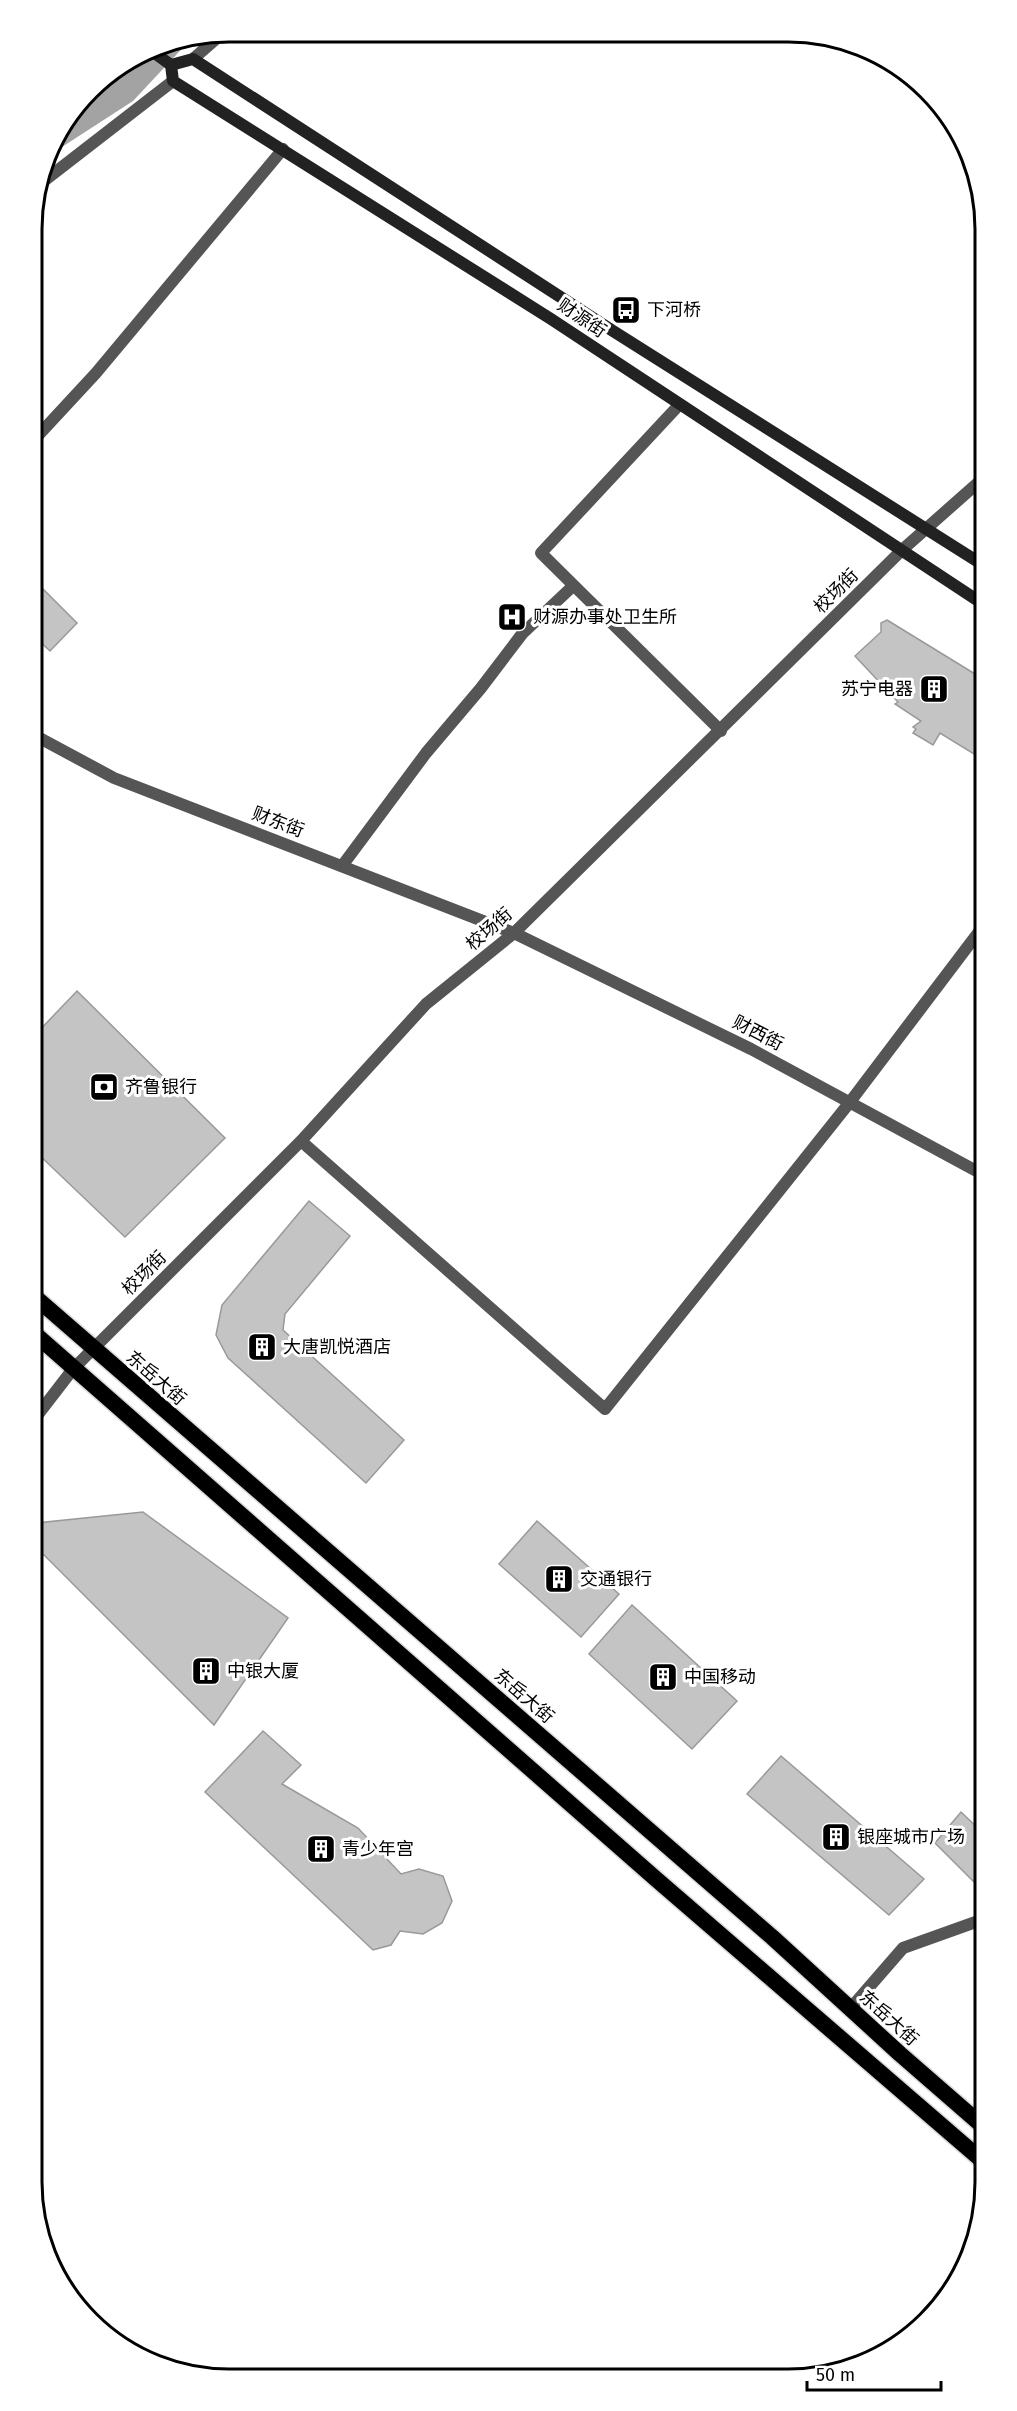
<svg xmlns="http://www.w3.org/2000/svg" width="1017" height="2411" font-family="'Fira Sans','Noto Sans SC',sans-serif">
<rect width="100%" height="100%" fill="#fff"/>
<path fill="#a3a3a3" d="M191 39 133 101 48 156 52 141 98 81 153 46Z"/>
<path fill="#c4c4c4" stroke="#999" stroke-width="1.5" d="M33 579 77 623 50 651 33 635Z
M887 620 980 677 981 744 974 754 940 733 933 745 913 733 916 729 913 727 921 721 895 704 898 702 855 656 881 632V623Z
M77 991 225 1138 125 1237 35 1151 34 1036Z
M309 1201 350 1236 285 1314 283 1330 404 1440 366 1483 228 1358 216 1335 222 1305Z
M143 1512 288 1618 214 1725 36 1547V1523Z
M537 1521 619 1594 581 1637 499 1564Z
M632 1605 737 1701 692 1749 589 1654Z
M263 1731 301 1765 282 1784 358 1828 401 1874 419 1869 443 1876 452 1901 442 1923 423 1934 400 1931 391 1945 373 1950 205 1792Z
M781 1756 924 1879 889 1915 747 1794Z
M961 1812 984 1834V1892L935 1843Z"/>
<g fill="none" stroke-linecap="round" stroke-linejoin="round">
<g stroke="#dbdbdb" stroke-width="19">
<path id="trunk" d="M35 1297 772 1937 900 2054 985 2128
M35 1334 656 1879 985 2163"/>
</g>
<path stroke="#555" stroke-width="12" d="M342 866 426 753 481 688 522 634 573 586
M850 2009 903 1948 984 1919"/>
<path stroke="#555" stroke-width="12" d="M193 59 224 32
M40 184 173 81
M679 405 541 553 721 731
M33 441 96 373 283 149
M34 735 114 778 514 933
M36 1417 73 1369 93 1349"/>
<path stroke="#555" stroke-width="12" d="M514 933 751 1049 982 1174
M301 1141 605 1409 850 1102 981 929
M93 1349 301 1141 426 1004 514 933 902 550 980 481"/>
<path stroke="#222" stroke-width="12" d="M149 49 171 65 173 81 551 319 980 602
M171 65 193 59 613 331 980 563"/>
<use href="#trunk" stroke="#000" stroke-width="16"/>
</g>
<defs>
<g id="bus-square" transform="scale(1.5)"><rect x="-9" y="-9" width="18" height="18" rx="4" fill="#000" stroke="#fff"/><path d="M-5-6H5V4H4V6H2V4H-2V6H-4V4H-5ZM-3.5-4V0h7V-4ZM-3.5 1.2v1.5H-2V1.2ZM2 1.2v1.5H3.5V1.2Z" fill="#fff"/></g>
<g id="hospital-square" transform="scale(1.5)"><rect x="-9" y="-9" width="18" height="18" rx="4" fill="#000" stroke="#fff"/><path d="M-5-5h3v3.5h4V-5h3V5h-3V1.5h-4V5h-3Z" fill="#fff"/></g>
<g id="building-square" transform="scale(1.5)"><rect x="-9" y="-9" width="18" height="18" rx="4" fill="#000" stroke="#fff"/><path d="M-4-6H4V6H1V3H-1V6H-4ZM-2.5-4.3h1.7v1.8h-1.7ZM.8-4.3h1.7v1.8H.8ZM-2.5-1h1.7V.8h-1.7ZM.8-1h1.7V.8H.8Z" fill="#fff"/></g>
<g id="bank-square" transform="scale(1.5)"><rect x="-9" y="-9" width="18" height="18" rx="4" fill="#000" stroke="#fff"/><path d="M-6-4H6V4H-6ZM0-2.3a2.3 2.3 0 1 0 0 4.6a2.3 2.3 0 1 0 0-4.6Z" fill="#fff"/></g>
</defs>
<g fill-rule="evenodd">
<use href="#bus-square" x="626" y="310"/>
<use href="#hospital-square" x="512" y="617"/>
<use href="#building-square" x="934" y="689"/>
<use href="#bank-square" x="104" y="1087"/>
<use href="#building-square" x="262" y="1347"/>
<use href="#building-square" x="559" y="1579"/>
<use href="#building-square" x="206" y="1671"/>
<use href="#building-square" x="663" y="1677"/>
<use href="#building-square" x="836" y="1837"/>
<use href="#building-square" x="321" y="1849"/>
</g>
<g text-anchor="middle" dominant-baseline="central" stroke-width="6" stroke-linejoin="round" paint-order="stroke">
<g font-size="18" fill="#000" stroke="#fff" text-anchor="start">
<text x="647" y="310">下河桥</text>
<text x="533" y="617">财源办事处卫生所</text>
<text x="913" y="689" text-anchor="end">苏宁电器</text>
<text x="125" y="1087">齐鲁银行</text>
<text x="283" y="1347">大唐凯悦酒店</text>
<text x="580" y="1579">交通银行</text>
<text x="227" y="1671">中银大厦</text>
<text x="684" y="1677">中国移动</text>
<text x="857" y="1837">银座城市广场</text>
<text x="342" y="1849">青少年宫</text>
</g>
<g font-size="18" fill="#000" stroke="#fff">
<text transform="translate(582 318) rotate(34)">财源街</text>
<text transform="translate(836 591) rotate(-45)">校场街</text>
<text transform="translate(278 822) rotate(21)">财东街</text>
<text transform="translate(489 929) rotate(-41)">校场街</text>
<text transform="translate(758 1033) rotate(27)">财西街</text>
<text transform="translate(144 1273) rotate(-45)">校场街</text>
<text transform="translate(156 1378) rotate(41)">东岳大街</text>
<text transform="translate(524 1696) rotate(41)">东岳大街</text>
<text transform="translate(889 2018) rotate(42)">东岳大街</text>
</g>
</g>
<path d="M0 0H1017V2411H0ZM229 42H788A187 187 0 0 1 975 229V2182A187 187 0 0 1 788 2369H229A187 187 0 0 1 42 2182V229A187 187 0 0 1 229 42Z" fill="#fff" fill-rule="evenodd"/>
<path fill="none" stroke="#000" stroke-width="3" d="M229 42H788A187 187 0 0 1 975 229V2182A187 187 0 0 1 788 2369H229A187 187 0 0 1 42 2182V229A187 187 0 0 1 229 42Z"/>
<path d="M807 2381v9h134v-9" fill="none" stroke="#000000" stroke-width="3"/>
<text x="816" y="2381" font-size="18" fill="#000000" stroke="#ffffff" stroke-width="4.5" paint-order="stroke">50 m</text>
</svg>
